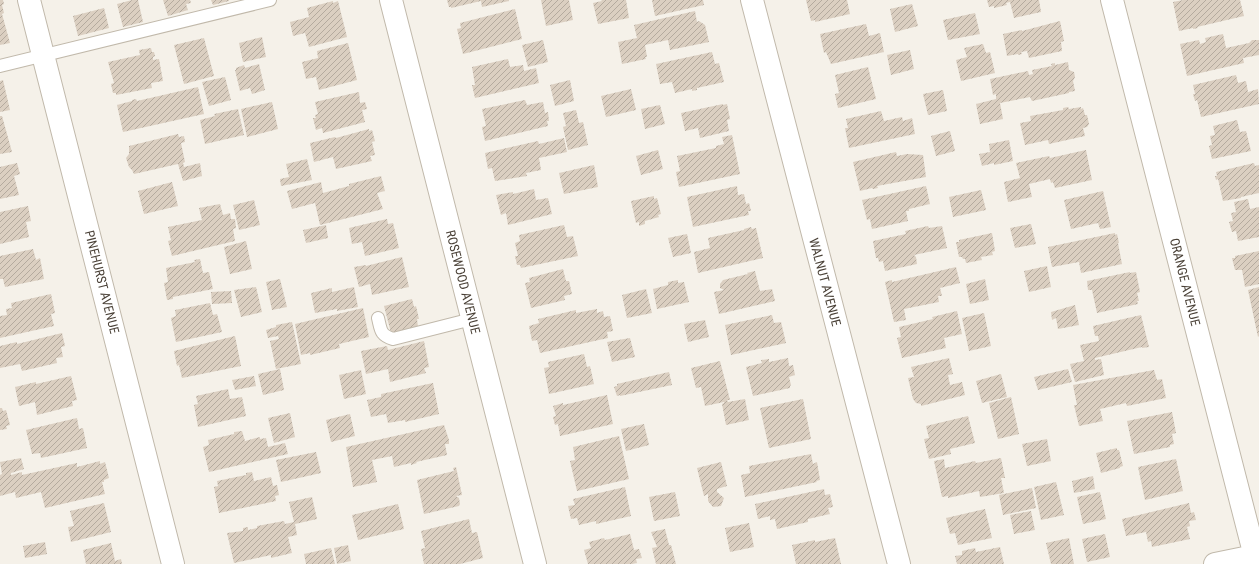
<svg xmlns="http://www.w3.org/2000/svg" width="1259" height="564" font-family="'Roboto Condensed',sans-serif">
<defs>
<pattern id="building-hatch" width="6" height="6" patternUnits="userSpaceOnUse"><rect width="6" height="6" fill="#dbcfc1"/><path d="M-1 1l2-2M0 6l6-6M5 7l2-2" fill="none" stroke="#b4aa9e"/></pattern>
</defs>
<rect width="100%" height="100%" fill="#f5f1e9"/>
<path fill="url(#building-hatch)" d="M0 0H3L4 4 2 5 4 13 2 14 10 43 0 45Z
M132 0H138L143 22 123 27 117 4Z
M163 0H190L191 3 186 4 188 10 168 16Z
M211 0H229V1L213 5Z
M447 0H509V1L482 7 481 1 451 8V7H449Z
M541 0H569L573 20 546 26Z
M601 0H626L629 18 598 24 593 3 602 1Z
M652 0H703L704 5 655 16Z
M806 0H847L850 14 815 22V20L811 21Z
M987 0H1039L1041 12 1014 18 1010 2 1006 3 1007 5 994 8V6L989 7Z
M1183 0H1240L1244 16 1197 27 1198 28 1193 29V28L1179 31 1173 2Z
M333 1V3L338 1 347 37 309 47 305 33 293 36 290 22 309 17 307 8Z
M912 4 918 26 895 32 890 9Z
M104 8 109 28 78 36 73 16Z
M515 9 522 39 463 54 457 29 461 28 460 23Z
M695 11 697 22 699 21 705 25 709 42 670 50 668 40 645 45 647 57H645L646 59 622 64 618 42 637 38 634 25Z
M975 13 980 34 948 40 943 20Z
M1060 21 1064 41 1061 42 1062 51 1029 58 1027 51 1021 52 1022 54 1018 55V54L1007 56 1003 34 1022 30V31Z
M866 24 869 36 880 33 884 52 831 64 826 52 824 53 820 34Z
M1223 34 1226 48 1249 43 1252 40H1259V55L1243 58 1244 63 1187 76 1180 44 1199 40 1200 44 1206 42 1205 38Z
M262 37 266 57 243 62 239 43Z
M204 38 214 76 184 84 174 45Z
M543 40 548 62 528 67 522 45Z
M348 43 357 80 319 90 316 77 306 79 302 62 318 58 317 51Z
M983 44 986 53 990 52 995 73 961 81 956 60 967 57 964 48Z
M151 48 152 52H154L155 56 153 57V60L159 59 163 81 151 83 152 88 116 95V93H113L111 84 114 83 108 62 140 55 139 50Z
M910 50 914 69 891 75 887 55Z
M712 52 715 64 719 63 724 82 697 88V90L692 91V89L675 93 672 82 660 84 656 64Z
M508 59 510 67 523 65 524 71 536 68 539 83 475 98 472 85H475L472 67Z
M1068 62 1069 70 1074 72 1075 77 1073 81 1075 91 1069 92V93L1032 101 1030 97 1000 103 1003 119 980 124 976 104 996 99V94L993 95 990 79 1028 71 1029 75 1033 74 1032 70 1052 66 1051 64 1055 63V65Z
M259 64 265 90 252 94 250 88 240 91 235 70H236V68L244 65 245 68Z
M868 67 876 99 838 108 835 94 839 93 835 75Z
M1236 75 1238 83 1246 81 1248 92 1258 89 1259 104 1201 117 1197 100 1195 101 1193 94H1195L1193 85Z
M225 77 231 100 209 106 202 82Z
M3 80 10 110 0 112V81Z
M570 80 574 101 555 106 550 85Z
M198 87 204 114 123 132 117 105 132 101V100L136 99 137 101Z
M631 89 636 110 606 117 601 96Z
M943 90 947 111 928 115 923 94Z
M359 92 360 103 365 102 367 109 362 110 365 122 323 133 322 128 316 130 313 118H316L315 115 318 114 315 102Z
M525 100 527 105 543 102 545 113 548 112 549 121H547L548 126 485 141 482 127 486 126 482 109Z
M272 102 278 129 247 137 241 109Z
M723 104V105L727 104 730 119 727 120 729 131 700 138 698 128 685 131 681 113Z
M660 105 665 124 645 129 641 109Z
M1068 107 1069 109 1081 107V109L1083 108 1085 115H1087L1089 124 1087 127 1083 128 1085 136 1049 144 1048 140 1025 145 1020 123 1031 121 1030 116 1063 110V108Z
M238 109 244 135 205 144 200 120 215 116 214 114Z
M576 110 579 123 583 122 588 145 568 150 563 127 566 126 563 113Z
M881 111 884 121 902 117 903 121 912 118 915 134 849 148 845 128H848L846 119Z
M0 116H2L12 152 0 154Z
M1237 120 1240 132 1246 131 1251 151 1212 159 1209 146 1212 145 1210 136 1215 135 1213 126Z
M369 129V131L372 130 375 141 372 142 375 155 370 156 372 161 336 169 333 157 314 162 310 143 335 137 336 138Z
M950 131 955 151 936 156 931 136Z
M178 134 179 137 184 136 185 142 181 143 185 162 183 163 184 167 200 163 202 176 183 181 178 164 134 174 132 170 129 167 126 158 129 154V146Z
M732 135 740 174 679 187 676 172 680 171 677 156 716 148V146L724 144 722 137Z
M564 138 567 152 539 158 541 170 526 173 527 176 495 181 492 168 488 169 485 153 538 141 539 144Z
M1009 140 1013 161 994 165V163L982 166 979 154 990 152 989 144Z
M658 150 663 169 641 175 636 156Z
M1086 150 1092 180 1055 188 1053 182 1051 183 1050 179 1029 184 1032 197 1008 202 1004 182 1020 178 1016 163 1049 156 1050 158Z
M896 152 897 156 907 154 923 155 926 177 877 186 878 188 873 189 872 188 860 191 853 162Z
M307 159 312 180 281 186 280 179 289 177 286 164Z
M17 163 20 174 14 176 19 195 0 199V167Z
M1254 163 1255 166 1259 165V193L1241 197V198L1223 201 1218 179 1216 180 1215 176H1217L1216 172Z
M594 165 598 187 564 194 559 173Z
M381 176 385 191 377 193 383 209 320 225 315 203 292 209 287 191 321 182 323 193 349 186V184Z
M172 182 178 206 144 214 138 191Z
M737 186 738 195 744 194 746 204 749 203 751 211H748L749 215 693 227 687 197Z
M926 186 930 204 909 209V211H906L908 221 872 229 870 219 867 220 862 200Z
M534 189 536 200 548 198 552 214 508 225 506 213 501 215 496 195 513 192V194Z
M981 190 986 210 953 217 949 197Z
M1103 191 1111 227 1100 229 1098 223 1071 229 1064 200Z
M654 196V199L657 198 661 214 658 215 659 217 645 221V224L639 226V222L636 223 631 201Z
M1248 199 1250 209 1259 207V237L1238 241 1236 231 1232 232 1229 222 1233 221 1231 213 1236 212 1234 202Z
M254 200 260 225 239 230 233 205Z
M220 204 223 215 230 213 231 219H235L236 228 233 229 235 241 172 256 168 241 171 240 168 227 202 220 199 208Z
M28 206 31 221 26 222 29 237 0 244V212Z
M387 219 388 224 393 223 399 248 365 256 362 242 352 244 349 228Z
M1031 224 1036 244 1015 248 1010 228Z
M326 225 328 238 306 243 303 230Z
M564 225 567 237 573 236 578 256 521 268 520 265H517L515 256H518L515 243 520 241 519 235Z
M928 226 929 228 942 226 947 248 914 255 916 257 917 264 885 271 883 261 879 262 878 258H876L873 241 906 234 905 231Z
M751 227 752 229 756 228 763 258 698 273 694 252 710 248 708 238 744 230V229Z
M992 233 995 251 992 252 993 255 981 257 982 260 966 263 965 259H963L962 257H959L956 242H959V240Z
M1115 233V235L1117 234 1119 243H1118L1122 264 1081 273 1079 262 1052 267 1048 247Z
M687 234 691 253 673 257 668 238Z
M246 241 252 269 230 274 224 247Z
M33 249 36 260 40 258 44 279 5 287 3 279H0V256Z
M1259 251V284L1245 287 1242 270H1235L1232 258H1235V256Z
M402 257 409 287 372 295 370 284 359 287 354 267 366 265V266Z
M200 259 203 273 209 272 213 289 173 297V299L167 300 164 283 168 282 166 268 195 262 194 260Z
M1047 266 1051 287 1029 292 1024 271Z
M956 267 960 283 940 288 942 296H938L939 302 904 309 906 320 894 322 885 282 892 280V282Z
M563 269 566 281H569L572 294 564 296 565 300 531 308 525 283 530 282 529 278Z
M755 271 760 291 772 289 775 301 719 314 714 292 724 290 720 288V284L723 280 748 274 747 273Z
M1130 272V273L1136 272 1140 292 1137 293 1139 301H1137L1138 304 1097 313 1092 290H1088L1087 281Z
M280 279 287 307 272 310 266 282Z
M985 279 989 300 970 304 966 284Z
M678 280V283L684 282 689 302 657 309 653 289 668 285V282Z
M256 287 262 312 241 317 234 290Z
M354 287 358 307 337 311V309L315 313 311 293 332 288V292Z
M1259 287V336L1258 337 1248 290Z
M646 289 652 313 627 318 622 295Z
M231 291 232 303 212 304 211 292Z
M51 294 55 313 51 314 54 326 0 338V316L7 315 6 309 12 308 11 303Z
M412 299 414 307 416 306 419 319H417L418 327 391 333 384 306Z
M210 303 213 315 217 314 222 332 176 342 171 318 176 316 175 310Z
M1075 305 1079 325 1058 329 1056 318 1052 320 1051 312Z
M363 308 369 337 339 344 340 348 310 355V353L301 355 295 324Z
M597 309V313L603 311 604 317 610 316 613 331 607 332 608 338 540 353 537 340 532 341 529 326 539 323 538 319 576 310V313Z
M957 311 962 334 944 338 946 348 902 358 897 338 901 337 899 327 933 319 932 317Z
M984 313 991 346 969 351 962 318Z
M772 315 774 323 781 322 786 343 731 355 725 325Z
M1141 315 1149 347 1142 348V347L1095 358V360L1101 359 1104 375 1075 382 1070 364 1084 361 1080 345 1099 341 1098 336H1095L1093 326Z
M705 320 709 337 688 342 684 324Z
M292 322 301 364 276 369 270 341 279 339 278 336 268 338 266 330 276 327V325Z
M62 333 65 346 61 347 63 357 56 358 57 363 22 371 20 364 0 368V346L17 342V344Z
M235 336 241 366 182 378 179 365 177 366 174 351Z
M630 338 635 357 612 362 607 342Z
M424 341 429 367 424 368 426 373 390 382 388 369 366 374 361 351 387 346 388 350Z
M584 354 587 367 590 366 594 384 549 394 544 368 549 367 548 362Z
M788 358 789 366 793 365 795 375 789 377 791 385 790 386V388L753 396 746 367 762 363 761 360 769 359V362Z
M949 358 953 374 948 375 950 385 962 382 965 395 921 406V404L916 403 913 399 908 378 914 377 911 367Z
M720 361 730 400H727L728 402 745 399 749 420 726 425 722 404 724 403V402L705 406 701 387 696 388 691 368Z
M280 369 284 390 263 395 258 374Z
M1068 369 1072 382 1038 390 1034 377Z
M361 370 366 394 344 399 339 375Z
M1154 370 1157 380 1162 379 1166 398 1127 406 1126 403 1100 409 1103 421 1079 426 1074 405H1077L1073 385Z
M669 372 672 385 620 396V395L617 396 614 387 617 386V384Z
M1001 374 1007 397 982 403 976 381Z
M71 376 77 400 72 401 73 406 37 415 35 402 19 406 15 387 36 382V384Z
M254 376 256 386 235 390 232 380Z
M433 383 439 414 405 422V420L388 423 386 414 371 417 367 400 381 397V394Z
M228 389 230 399 242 397 246 416 198 427 194 405 198 404 196 396Z
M607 395 613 424 560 436 558 424 555 425 553 417 556 416 553 406 563 403V405Z
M1011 397 1019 434 998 439 989 403Z
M803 399 811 439 769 448 760 408Z
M0 408H2L3 411 6 410 10 425 6 426 7 429 0 430Z
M1172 412 1176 433 1172 434 1174 444 1170 445V447L1134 454 1127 421Z
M290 413 295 437 274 443 268 418Z
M350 414 355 436 331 442 326 420Z
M968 416 975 443 950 449 951 454 929 459 924 439 929 438 926 426Z
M77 418 79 429 83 428 87 448 41 458 40 453 32 454 26 430Z
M644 424 649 445 626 451 621 429Z
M444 425 449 440V444H445L447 455 416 462 417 463 411 465V463L394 467 392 456 372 460 377 482 353 487 346 447Z
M242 431 245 441 260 437V439L266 438 268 447 285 443 288 454 209 472 203 447 209 445 208 440 234 434V432Z
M619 436 629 479 577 491 570 461 575 460 573 447Z
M1047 439 1051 461 1027 466 1022 444Z
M1117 448V450H1119L1123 466 1120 467V468L1101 473 1096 453Z
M316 452 321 473 281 482 276 460Z
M811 454 813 464 817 462 820 480 816 481 817 482 745 497 741 475 750 473 749 466Z
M21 458 24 469 11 473V475L22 472V475L77 463V467L100 461V464L105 462 109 478 104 480V482H102L105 494 45 508 41 492 16 498 15 492 0 496V475L2 474 0 462Z
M1001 458 1005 478H1001L1004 493 980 497 979 491 948 498V496L942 497 934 461 944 459 945 468 975 461 976 463Z
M1176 459 1183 491 1145 500 1138 467Z
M721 462 727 486 717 489V492L724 498 721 506 713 507 708 501V494L704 496 697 468Z
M456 467 462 495 456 496 459 498 460 504 459 506 424 514 417 480 454 471 453 468Z
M252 472 254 481 271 477 273 486 277 485 279 495 275 496 276 501 219 513 214 487 218 486 217 481 246 475V473Z
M1093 476 1095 489 1074 493 1072 481Z
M1056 482 1064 515 1041 520 1034 487Z
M625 487 631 516 596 524V521L579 525 577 518 571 519 568 506 575 505 573 499Z
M1032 488 1036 508 1003 515 999 495Z
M824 489 825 495 830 494 833 507 828 508 830 514 808 519V522L777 529 775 519 770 520V516L758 519 755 504Z
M675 492 680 516 654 521 649 497Z
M1100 492 1106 519 1083 524 1077 497Z
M312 497 317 519 295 524 297 535 288 537 292 553 271 558V555L234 563 227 533 243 531V528L248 527V530L257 528V526L284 521 285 524 294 522 289 502Z
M104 503 111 532 71 542 68 527 74 526 70 511Z
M1189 503 1191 513 1194 512 1196 520 1189 521 1190 526 1187 527 1190 539 1152 547 1151 541 1148 542 1146 532 1126 536 1122 519Z
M398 504 404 529 358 540 352 515Z
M985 509 992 538 958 545 955 533 950 534 946 518Z
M1031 511 1035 530 1014 534 1010 515Z
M469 519 472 533 477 532 483 558 460 564H424L421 549 425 548 421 531Z
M749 523 754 547 730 552 725 528Z
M665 529 669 545H671L676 564H656L652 548 657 547 651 532Z
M630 534 634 550 639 549 642 558 636 559 637 563 632 564H588L584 550 591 548 589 542 604 538 605 540Z
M1105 534 1110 557 1087 562 1082 539Z
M835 538 841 564H796L792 545 815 540V542Z
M1069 538 1074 564H1051L1046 543Z
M45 542 47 554 25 558 23 546Z
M111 543 115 561 121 559 122 564H86L83 550Z
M348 545 351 561 337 564 334 548Z
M1000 547 1004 564H957L955 556 962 555V551L975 548 976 552Z
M331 548 335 564H306L304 554Z"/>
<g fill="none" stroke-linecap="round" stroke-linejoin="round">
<g stroke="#c1b9ab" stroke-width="14">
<path id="lane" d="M0 66 270 0
M378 318C381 330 380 335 393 339L472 319"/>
</g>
<g stroke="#c1b9ab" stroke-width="24">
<path id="street" d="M29 0 173 564
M391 0 535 564
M752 0 899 564
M1112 0 1257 564
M1215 564 1259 555"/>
</g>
<use href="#lane" stroke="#fff" stroke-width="12"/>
<use href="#street" stroke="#fff" stroke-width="22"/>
</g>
<g text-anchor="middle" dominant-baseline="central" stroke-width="4" stroke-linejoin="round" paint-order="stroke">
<g font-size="13" fill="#4a4137" stroke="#fff">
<text transform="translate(102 282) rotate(76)">PINEHURST AVENUE</text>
<text transform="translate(463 282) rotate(76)">ROSEWOOD AVENUE</text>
<text transform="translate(825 282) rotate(75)">WALNUT AVENUE</text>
<text transform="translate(1185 282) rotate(76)">ORANGE AVENUE</text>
</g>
</g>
</svg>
